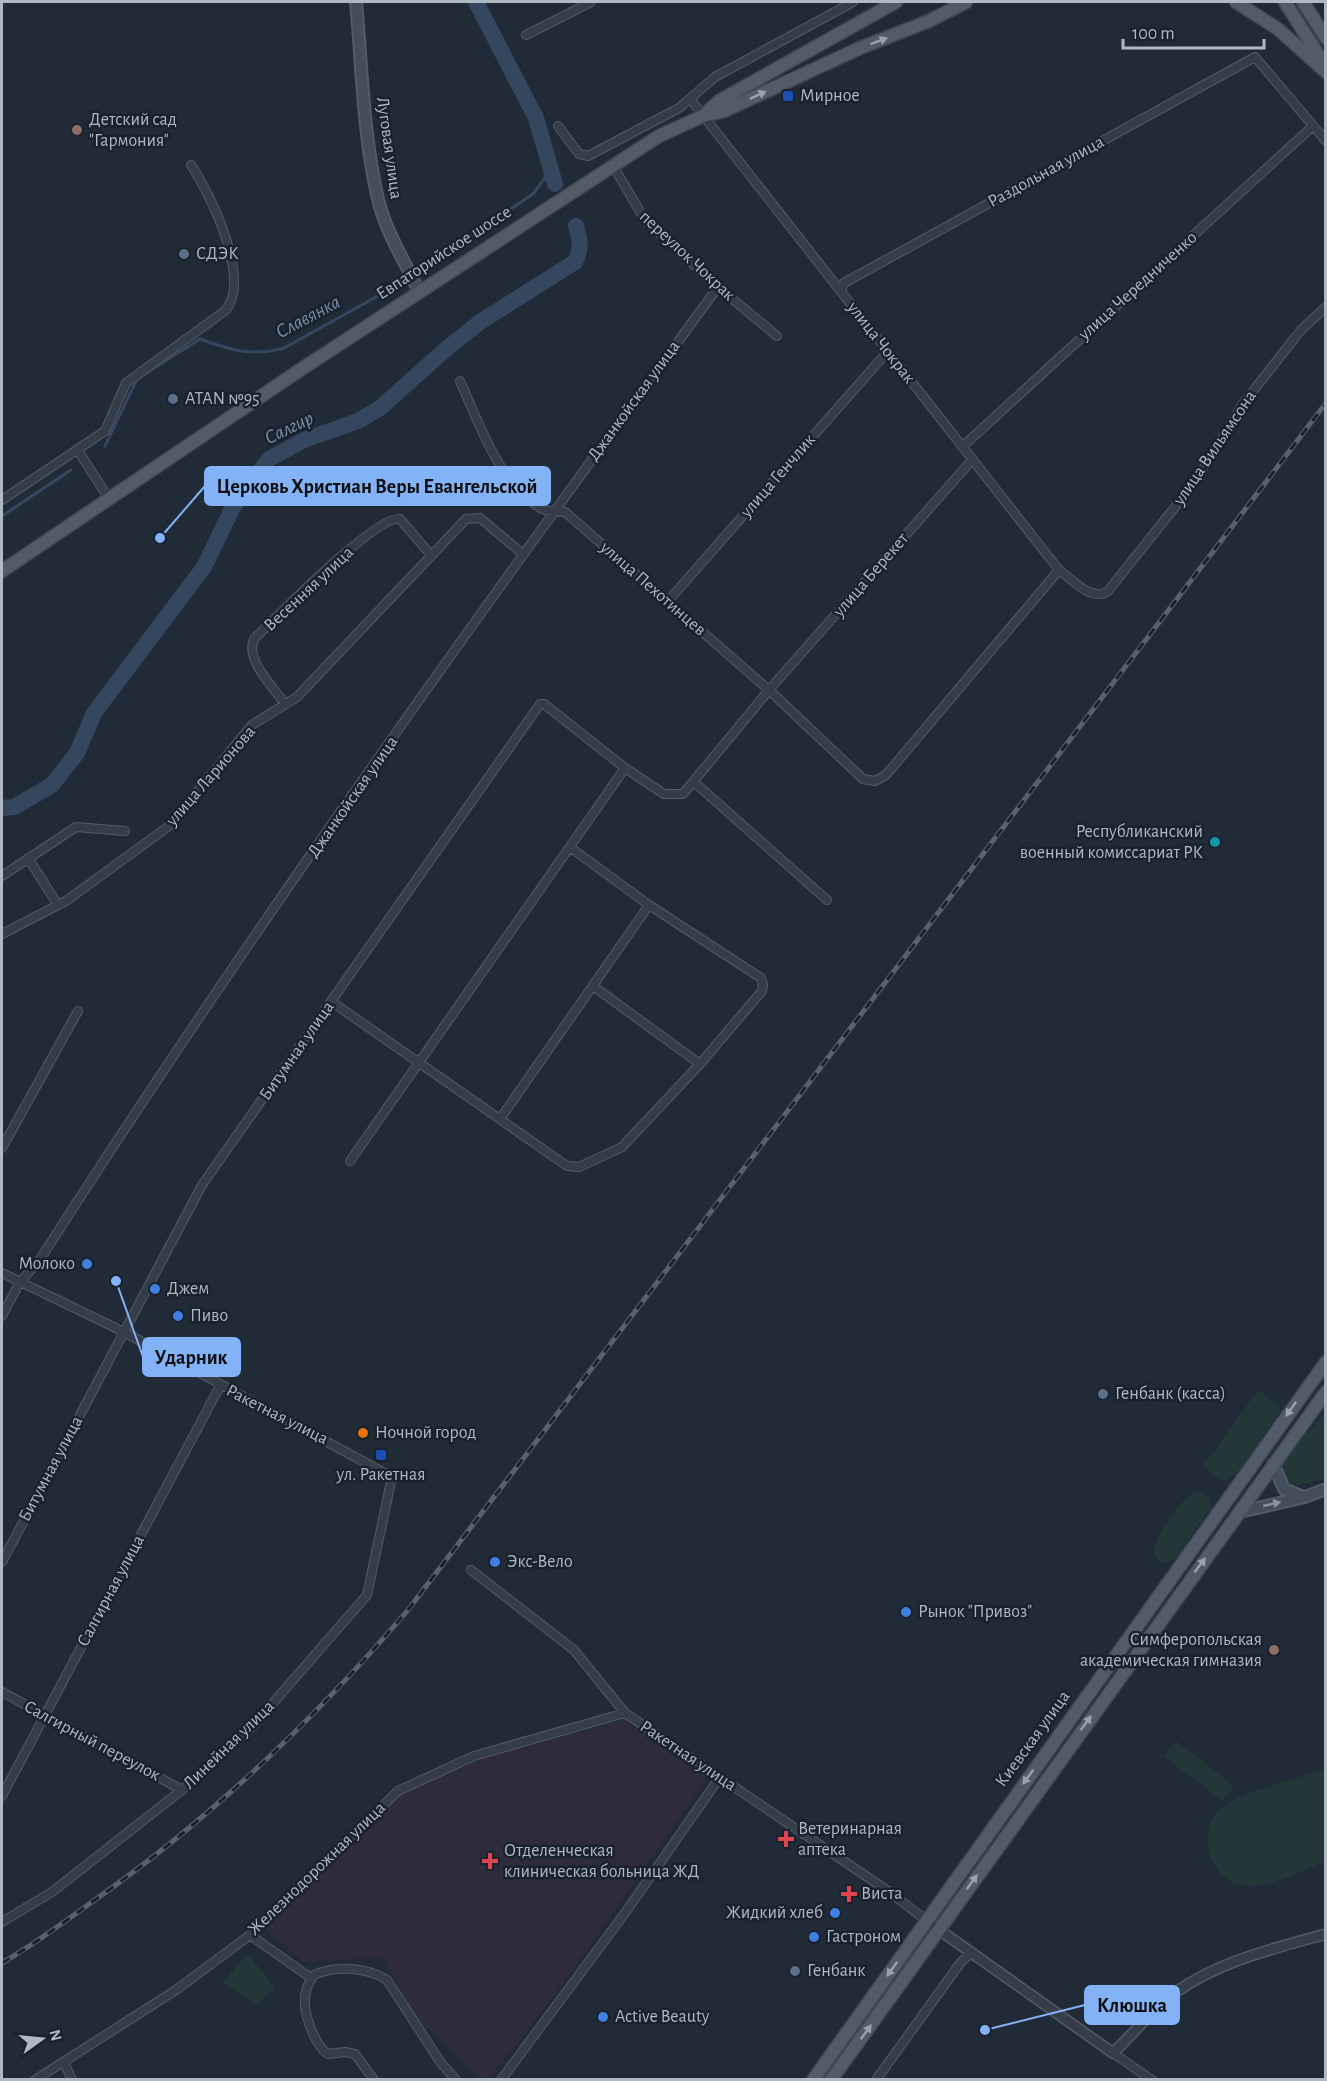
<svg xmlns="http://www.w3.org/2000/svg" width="1327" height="2081" font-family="'Alegreya Sans',sans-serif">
<rect width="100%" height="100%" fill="#212b38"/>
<path fill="#2e2c3a" d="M623 1720 710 1775 567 1978 489 2079H480L416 2017 383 1958 304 1962 264 1928 399 1795 425 1781 479 1760Z"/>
<path fill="#233739" d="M1258 1390 1279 1405 1281 1411 1237 1473 1228 1479 1220 1480 1203 1466Z
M1325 1413V1479L1293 1486 1284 1479 1278 1466Z
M1197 1490 1209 1496 1211 1506 1178 1556 1167 1563 1160 1562 1154 1554C1152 1537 1182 1498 1197 1490Z
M1176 1741 1234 1786 1223 1801 1164 1757Z
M1325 1769V1862C1305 1869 1267 1889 1246 1886 1206 1880 1194 1829 1225 1805 1242 1792 1302 1777 1325 1769Z
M248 1954 275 1988 258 2005 223 1982Z"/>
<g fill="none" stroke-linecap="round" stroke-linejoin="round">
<path stroke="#35475f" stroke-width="3" d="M423 268 533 194 550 171
M105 446 137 379 200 339C230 350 253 357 284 348L396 286
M2 516 71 470"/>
<path stroke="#35475f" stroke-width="16" d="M476 2 536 118 555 184
M2 808 14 807 52 785 77 753 94 713 204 567 233 507 269 459 304 440 358 421 380 408 445 350 480 322 575 262C582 248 580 240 576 226"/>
<g stroke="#525b66" stroke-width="10">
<path id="minor" d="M526 35 591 2
M691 100 1059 570C1072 579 1092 603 1108 591L1195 482 1242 405 1301 330 1326 307
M558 126 579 154 588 156 679 108 715 77 853 2
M612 164 645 220 718 287 777 336
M841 291 844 283 1255 57 1326 141
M460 381C479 423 499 484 542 509 547 512 558 511 565 512L769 690 863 779 875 781 886 775 1059 570
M962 447 1313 126
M77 449 109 499
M2 500 105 431 126 383 226 310C251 278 211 195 191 165
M668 601 888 351
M285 704C274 688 243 658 255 638 276 618 377 514 400 519L430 554
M694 782 827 900
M28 858 58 905
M2 876 76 827 125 831
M2 934 66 901 169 826 252 725 297 697 466 519 480 518 523 554
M593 986 700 1064
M332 1002 567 1166 579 1167 622 1147 700 1064 762 991 763 984 761 978 649 905 571 848
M500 1119 649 905
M2 1148 78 1011
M350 1161 625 768
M2 1273 124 1332 392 1477 367 1595 253 1726 182 1790 52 1892 2 1922
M2 1316 20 1282 39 1261C252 928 484 606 718 287
M2 1562 202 1185 540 704H544L625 768 664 794H683L769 690 972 460
M471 1570 574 1650 625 1713 888 1891 938 1929
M2 1692 182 1790
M2 1796 220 1386
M250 1935 311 1978
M1113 2053 1152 2080
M64 2062 72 2080
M35 2080 176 1990 250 1935 398 1791 474 1756 625 1713
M374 2080 355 2054 345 2052 328 2054C316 2047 305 2017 305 2003 304 1993 308 1983 314 1975 336 1965 366 1967 387 1980L441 2063 456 2080
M501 2080 625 1913 720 1777
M876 2080 961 1962 972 1952"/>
</g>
<g stroke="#525b66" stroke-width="12">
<path id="tertiary" d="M938 1929 1113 2053C1134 2033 1153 2009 1176 1992 1220 1961 1275 1948 1326 1934"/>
</g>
<g stroke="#525b66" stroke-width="14">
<path id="secondary" d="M356 2C362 67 363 135 378 199 386 233 405 261 419 292
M1273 1464 1284 1489 1301 1496
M1240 1512 1305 1497 1326 1489"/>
</g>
<g stroke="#3e4652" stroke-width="15">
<path id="primary" d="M1236 2 1278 29 1326 72
M1285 2 1321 59
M1303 2 1326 38
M704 115 719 101 896 2
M2 571 303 368 659 136 703 116 724 111 860 48 929 21 966 2
M813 2080 1326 1362
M831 2080 1326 1392"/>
</g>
<use href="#minor" stroke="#353d49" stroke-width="8"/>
<use href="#tertiary" stroke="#353d49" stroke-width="9"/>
<use href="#secondary" stroke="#434d5b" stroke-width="10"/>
<use href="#primary" stroke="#525c69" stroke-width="12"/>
<g stroke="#576170" stroke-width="5">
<path id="rail" d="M2 1963C33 1945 63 1923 92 1902 211 1819 314 1720 408 1610L1326 403"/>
</g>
<use href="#rail" stroke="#1a222d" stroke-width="3" stroke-dasharray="9" stroke-linecap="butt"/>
</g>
<defs><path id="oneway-solid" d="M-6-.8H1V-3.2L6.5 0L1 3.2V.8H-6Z" transform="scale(1.5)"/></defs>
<g fill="#98a1ae">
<use href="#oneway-solid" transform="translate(879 41) rotate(-21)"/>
<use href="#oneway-solid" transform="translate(758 95) rotate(-25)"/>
<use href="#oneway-solid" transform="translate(1291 1409) rotate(125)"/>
<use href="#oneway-solid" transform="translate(1200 1565) rotate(-53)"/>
<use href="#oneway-solid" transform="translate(1086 1723) rotate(-54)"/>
<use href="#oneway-solid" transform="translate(1028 1777) rotate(126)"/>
<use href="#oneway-solid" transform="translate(972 1882) rotate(-54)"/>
<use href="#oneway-solid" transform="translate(892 1969) rotate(126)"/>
<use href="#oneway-solid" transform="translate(866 2032) rotate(-54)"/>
</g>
<use fill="#8993a0" href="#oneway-solid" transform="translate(1272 1504) rotate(-13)"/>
<g fill="#1a4fb4" stroke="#1a222d" stroke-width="2">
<rect x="782" y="90" width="12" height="12" rx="3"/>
<rect x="375" y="1449" width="12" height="12" rx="3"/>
</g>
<g fill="#8d6e63" stroke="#1a222d" stroke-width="2">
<circle cx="77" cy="130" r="6"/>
<circle cx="1274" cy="1650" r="6"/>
</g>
<g fill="#5c6f8a" stroke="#1a222d" stroke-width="2">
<circle cx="184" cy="254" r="6"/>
<circle cx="173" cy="399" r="6"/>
<circle cx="1103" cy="1394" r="6"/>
<circle cx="795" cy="1971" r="6"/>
</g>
<circle fill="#0f9aa8" stroke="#1a222d" stroke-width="2" cx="1215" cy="842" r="6"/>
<g fill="#3f7fe0" stroke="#1a222d" stroke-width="2">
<circle cx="87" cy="1264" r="6"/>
<circle cx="155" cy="1289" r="6"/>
<circle cx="178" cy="1316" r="6"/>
<circle cx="495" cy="1562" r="6"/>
<circle cx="906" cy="1612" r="6"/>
<circle cx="835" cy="1913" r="6"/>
<circle cx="814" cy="1937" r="6"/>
<circle cx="603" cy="2017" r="6"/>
</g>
<circle fill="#e8710a" stroke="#1a222d" stroke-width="2" cx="363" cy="1433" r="6"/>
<g fill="#e0444e" stroke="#1a222d" stroke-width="2">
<path d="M783 1830h6v6h6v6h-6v6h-6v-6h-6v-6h6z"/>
<path d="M487 1852h6v6h6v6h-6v6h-6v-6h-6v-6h6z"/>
<path d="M846 1885h6v6h6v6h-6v6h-6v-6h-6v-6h6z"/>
</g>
<g text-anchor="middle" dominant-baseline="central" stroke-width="5" stroke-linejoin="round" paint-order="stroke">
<g font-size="18" fill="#afb8c5" stroke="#1a222d" text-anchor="start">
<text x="800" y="96">Мирное</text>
<text x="89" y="120">Детский сад<tspan x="89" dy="21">"Гармония"</tspan></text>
<text x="196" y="254">СДЭК</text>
<text x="185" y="399">ATAN №95</text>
<text x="1203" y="832" text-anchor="end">Республиканский<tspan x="1203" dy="21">военный комиссариат РК</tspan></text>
<text x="75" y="1264" text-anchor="end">Молоко</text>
<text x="167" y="1289">Джем</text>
<text x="190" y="1316">Пиво</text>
<text x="1115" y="1394">Генбанк (касса)</text>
<text x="375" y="1433">Ночной город</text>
<text x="381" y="1475" text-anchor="middle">ул. Ракетная</text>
<text x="507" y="1562">Экс-Вело</text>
<text x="918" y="1612">Рынок "Привоз"</text>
<text x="1262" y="1640" text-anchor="end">Симферопольская<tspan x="1262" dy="21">академическая гимназия</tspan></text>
<text x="798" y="1829">Ветеринарная<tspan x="798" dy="21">аптека</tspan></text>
<text x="504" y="1851">Отделенческая<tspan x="504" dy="21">клиническая больница ЖД</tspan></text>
<text x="861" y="1894">Виста</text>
<text x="823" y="1913" text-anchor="end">Жидкий хлеб</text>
<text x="826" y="1937">Гастроном</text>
<text x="807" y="1971">Генбанк</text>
<text x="615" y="2017">Active Beauty</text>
</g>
<g font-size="18" fill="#afb8c5" stroke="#1a222d">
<text transform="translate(389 148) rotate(82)">Луговая улица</text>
<text transform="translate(1046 172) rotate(-29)">Раздольная улица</text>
<text transform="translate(444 253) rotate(-33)">Евпаторийское шоссе</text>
<text transform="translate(687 256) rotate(43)">переулок Чокрак</text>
<text transform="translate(1138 286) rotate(-42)">улица Чередниченко</text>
<text transform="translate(881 343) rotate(52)">улица Чокрак</text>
<text transform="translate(634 401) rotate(-54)">Джанкойская улица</text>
<text transform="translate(1215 448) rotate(-56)">улица Вильямсона</text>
<text transform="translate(778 476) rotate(-49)">улица Генчлик</text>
<text transform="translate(871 575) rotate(-49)">улица Берекет</text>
<text transform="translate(309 589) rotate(-43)">Весенняя улица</text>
<text transform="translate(653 589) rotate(41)">улица Пехотинцев</text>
<text transform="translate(211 776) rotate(-49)">улица Ларионова</text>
<text transform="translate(353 797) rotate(-55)">Джанкойская улица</text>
<text transform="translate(297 1051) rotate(-55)">Битумная улица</text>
<text transform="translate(277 1415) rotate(27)">Ракетная улица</text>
<text transform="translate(51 1469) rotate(-62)">Битумная улица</text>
<text transform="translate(111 1591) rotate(-62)">Салгирная улица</text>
<text transform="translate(1033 1739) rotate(-54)">Киевская улица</text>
<text transform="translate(92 1741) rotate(28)">Салгирный переулок</text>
<text transform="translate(229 1745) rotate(-44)">Линейная улица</text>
<text transform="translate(688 1756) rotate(34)">Ракетная улица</text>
<text transform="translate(317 1869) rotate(-44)">Железнодорожная улица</text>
</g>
<g font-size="20" font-style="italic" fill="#778fad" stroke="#1a222d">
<text transform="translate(308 317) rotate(-28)">Славянка</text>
<text transform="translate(289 428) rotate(-26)">Салгир</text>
</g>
</g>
<path fill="none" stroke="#83b2f6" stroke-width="2" d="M160 538L205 486M116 1281L143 1357M985 2030L1085 2005"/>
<g fill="#83b2f6" stroke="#1a222d" stroke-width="2">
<circle cx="160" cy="538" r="6"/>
<circle cx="116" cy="1281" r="6"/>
<circle cx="985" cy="2030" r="6"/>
</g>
<g fill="#83b2f6" stroke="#83b2f6" stroke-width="2">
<rect x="205" y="467" width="345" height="38" rx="6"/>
<rect x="143" y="1338" width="97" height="38" rx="6"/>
<rect x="1085" y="1986" width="94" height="38" rx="6"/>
</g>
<g font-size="20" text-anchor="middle" font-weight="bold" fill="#111">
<text x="377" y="493">Церковь Христиан Веры Евангельской</text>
<text x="191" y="1364">Ударник</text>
<text x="1132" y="2012">Клюшка</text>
</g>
<rect width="1327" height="2081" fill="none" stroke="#afb8c5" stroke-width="6"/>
<g transform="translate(42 2039) rotate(75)" stroke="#1a222d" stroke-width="4.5" paint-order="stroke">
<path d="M0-4.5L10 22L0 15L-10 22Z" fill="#afb8c5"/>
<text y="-9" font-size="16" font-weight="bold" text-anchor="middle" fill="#afb8c5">N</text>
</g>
<path d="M1123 39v9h141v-9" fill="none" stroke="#afb8c5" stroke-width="3"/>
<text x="1132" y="39" font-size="18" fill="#afb8c5" stroke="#1a222d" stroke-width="4.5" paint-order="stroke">100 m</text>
</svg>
